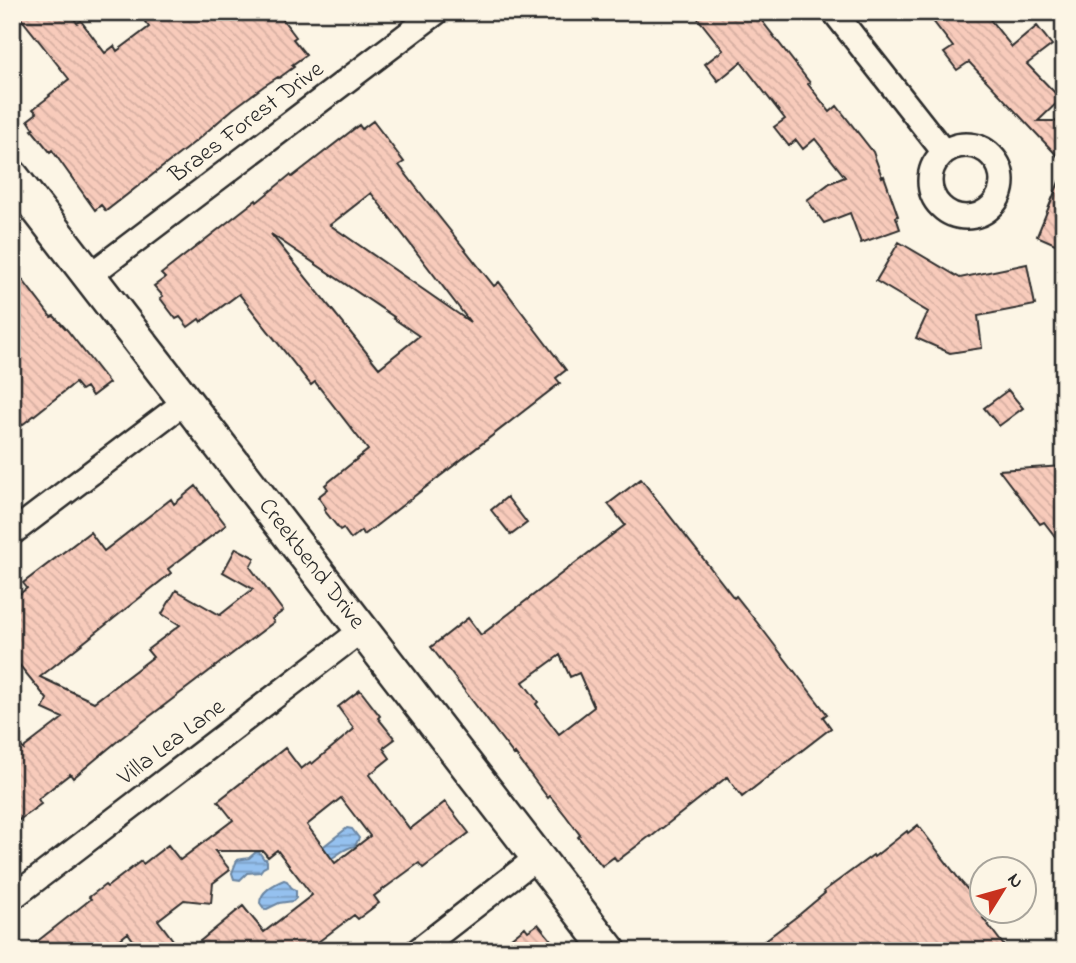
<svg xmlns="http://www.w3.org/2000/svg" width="1076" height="963" font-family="'Indie Flower',sans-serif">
<defs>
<pattern id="water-rules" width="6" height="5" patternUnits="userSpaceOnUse" patternTransform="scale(1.75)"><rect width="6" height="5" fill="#95c1ef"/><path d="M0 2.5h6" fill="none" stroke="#7a9dc2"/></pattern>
<pattern id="building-back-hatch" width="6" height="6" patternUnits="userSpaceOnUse" patternTransform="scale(1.75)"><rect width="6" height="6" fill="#f8cbbb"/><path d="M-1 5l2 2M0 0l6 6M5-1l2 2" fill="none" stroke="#d5aea1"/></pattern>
</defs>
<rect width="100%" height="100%" fill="#fcf5e5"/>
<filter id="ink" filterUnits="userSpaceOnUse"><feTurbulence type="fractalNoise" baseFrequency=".0143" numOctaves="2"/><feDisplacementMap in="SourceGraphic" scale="14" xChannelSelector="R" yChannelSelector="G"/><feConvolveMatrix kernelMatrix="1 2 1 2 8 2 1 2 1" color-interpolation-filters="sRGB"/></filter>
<g filter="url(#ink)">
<path fill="url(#water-rules)" stroke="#6b85a1" stroke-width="2" d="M347 828 352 829 359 838 355 846C341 849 340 855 328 860L320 849Z
M256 852H259L264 859H266L267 861V866L263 868 260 872 247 873 240 880 234 879 232 873 237 860 249 858Z
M284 880 287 881 291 887 296 891V898L293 901 279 903 265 910 260 903C260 892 274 884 284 880Z"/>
<path fill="url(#building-back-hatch)" stroke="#2b2b2b" stroke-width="2" fill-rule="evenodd" d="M16 12H69L77 23 81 21 105 53 114 46 117 51 149 27 145 22 157 12H277L296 37 293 39 306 55 292 65 294 67 279 78 278 77 264 86 233 109 196 141 106 211 101 205 95 210 52 150 50 152 32 130 34 129 28 120 37 113 33 109 50 96 49 95 69 79Z
M693 12H755L810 83 808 84 830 112 837 106 873 152 882 177 884 176 898 216 896 217 900 229 861 243 850 213 824 223 807 200 830 183 845 177 815 139 803 149 796 140 789 146 774 127 785 119 741 62 718 81 705 64 723 50Z
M926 12H984L1012 47 1037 26 1052 45 1027 64 1061 99 1038 121H1064V163L969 62 957 70 944 53 953 47Z
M373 121 404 162 399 165 429 204 494 286 499 282 566 370 556 378 560 383 381 522 364 535 361 531 351 539 343 528 340 530 324 510 326 508 318 497 328 489 325 485 368 450 315 382 311 385 239 294 201 322 199 319 188 327 180 317 176 319 160 298 163 296 154 286 165 278 161 274 256 200 257 202 290 175 292 177 359 125 362 129ZM371 193 470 322 330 225ZM271 234 394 317 393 318 419 336 379 368Z
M1063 172H1064V248L1037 236Z
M899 242 960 278 1027 264 1035 305 978 316 982 348 950 353 916 338 928 312 876 281Z
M12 266 51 317 54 316 67 330 109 383 92 396 86 387 81 390 75 383 12 433Z
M1008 390 1023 408 999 426 984 408Z
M1064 466V548L1044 522 1040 524 999 470Z
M641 479 734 598 736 596 763 630 827 714 823 717 831 728 742 797 727 777 651 837 650 836 617 861 614 857 602 866 578 837 580 835 566 816 550 796 548 798 515 754 514 755 431 647 468 618 481 635 625 525 608 504ZM560 655 570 677 579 673 594 707 559 734 536 704 538 702 523 682Z
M196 486 226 525 168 569 171 573 40 677 94 702 153 657 147 650 180 625 162 614 176 590 220 615 253 589 223 572 236 548 255 558 250 567 283 611 272 619 274 622 120 739 73 778 70 774 38 799 41 804 12 825V735L24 750 25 747 63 718 43 709 47 699 12 656V600L27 588 23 583 90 532 104 551 171 499 174 504Z
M507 497 527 523 511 535 491 510Z
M360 690 380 716 378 718 395 739 383 748 390 758 369 775 410 829 445 802 469 833 423 868 419 863 374 896 379 903 358 919 354 915 306 951H188L243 906 264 932 312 895 277 850 268 857 263 851H215L230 870 213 883 211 903 184 900 158 920 173 940 158 951H141L128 933 105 951H25L91 899 89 897 105 885 107 887 141 861 143 864 168 845 180 860 233 820 218 801 285 748 301 769 310 762 312 764 354 729 338 707ZM341 798 370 836 335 863 307 825Z
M918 825 962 883 982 906V911H985L988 914 983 918 1008 951H958L952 943 942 951H751L800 914 825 893 824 891 873 855 874 857 907 831 908 833Z
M538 924 560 951H495L525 927 528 931Z"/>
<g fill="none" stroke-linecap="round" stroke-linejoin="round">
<g stroke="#2b2b2b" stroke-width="28">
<path id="street" d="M834 12 944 152
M930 181a36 36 0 1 1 72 0a36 36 0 1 1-72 0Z
M89 276 437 12
M12 533 186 401
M12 898 363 629
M417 951 539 856"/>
</g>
<g stroke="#2b2b2b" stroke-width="37">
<g id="secondary">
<path id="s1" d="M12 176 610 951"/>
</g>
</g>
<use href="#street" stroke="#fcf5e5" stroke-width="23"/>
<use href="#secondary" stroke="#fcf5e5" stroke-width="32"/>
</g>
</g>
<g text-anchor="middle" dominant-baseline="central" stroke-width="5" stroke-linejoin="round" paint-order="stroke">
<g font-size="24" fill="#2b2b2b" stroke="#fcf5e5">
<text transform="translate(247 123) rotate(-37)">Braes Forest Drive</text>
<text stroke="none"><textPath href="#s1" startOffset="490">Creekbend Drive</textPath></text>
<text transform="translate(172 743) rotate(-37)">Villa Lea Lane</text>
</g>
</g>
<rect width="1076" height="963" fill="none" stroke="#fcf5e5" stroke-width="42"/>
<rect x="21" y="21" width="1034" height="921" fill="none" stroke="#2b2b2b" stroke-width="2.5" filter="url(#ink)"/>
<g transform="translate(1003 890) rotate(53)"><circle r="33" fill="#fcf5e5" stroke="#a8a49b" stroke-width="2"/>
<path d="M0-5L12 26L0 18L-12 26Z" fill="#c8321e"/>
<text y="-10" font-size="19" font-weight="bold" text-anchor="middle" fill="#2b2b2b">N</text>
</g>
</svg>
